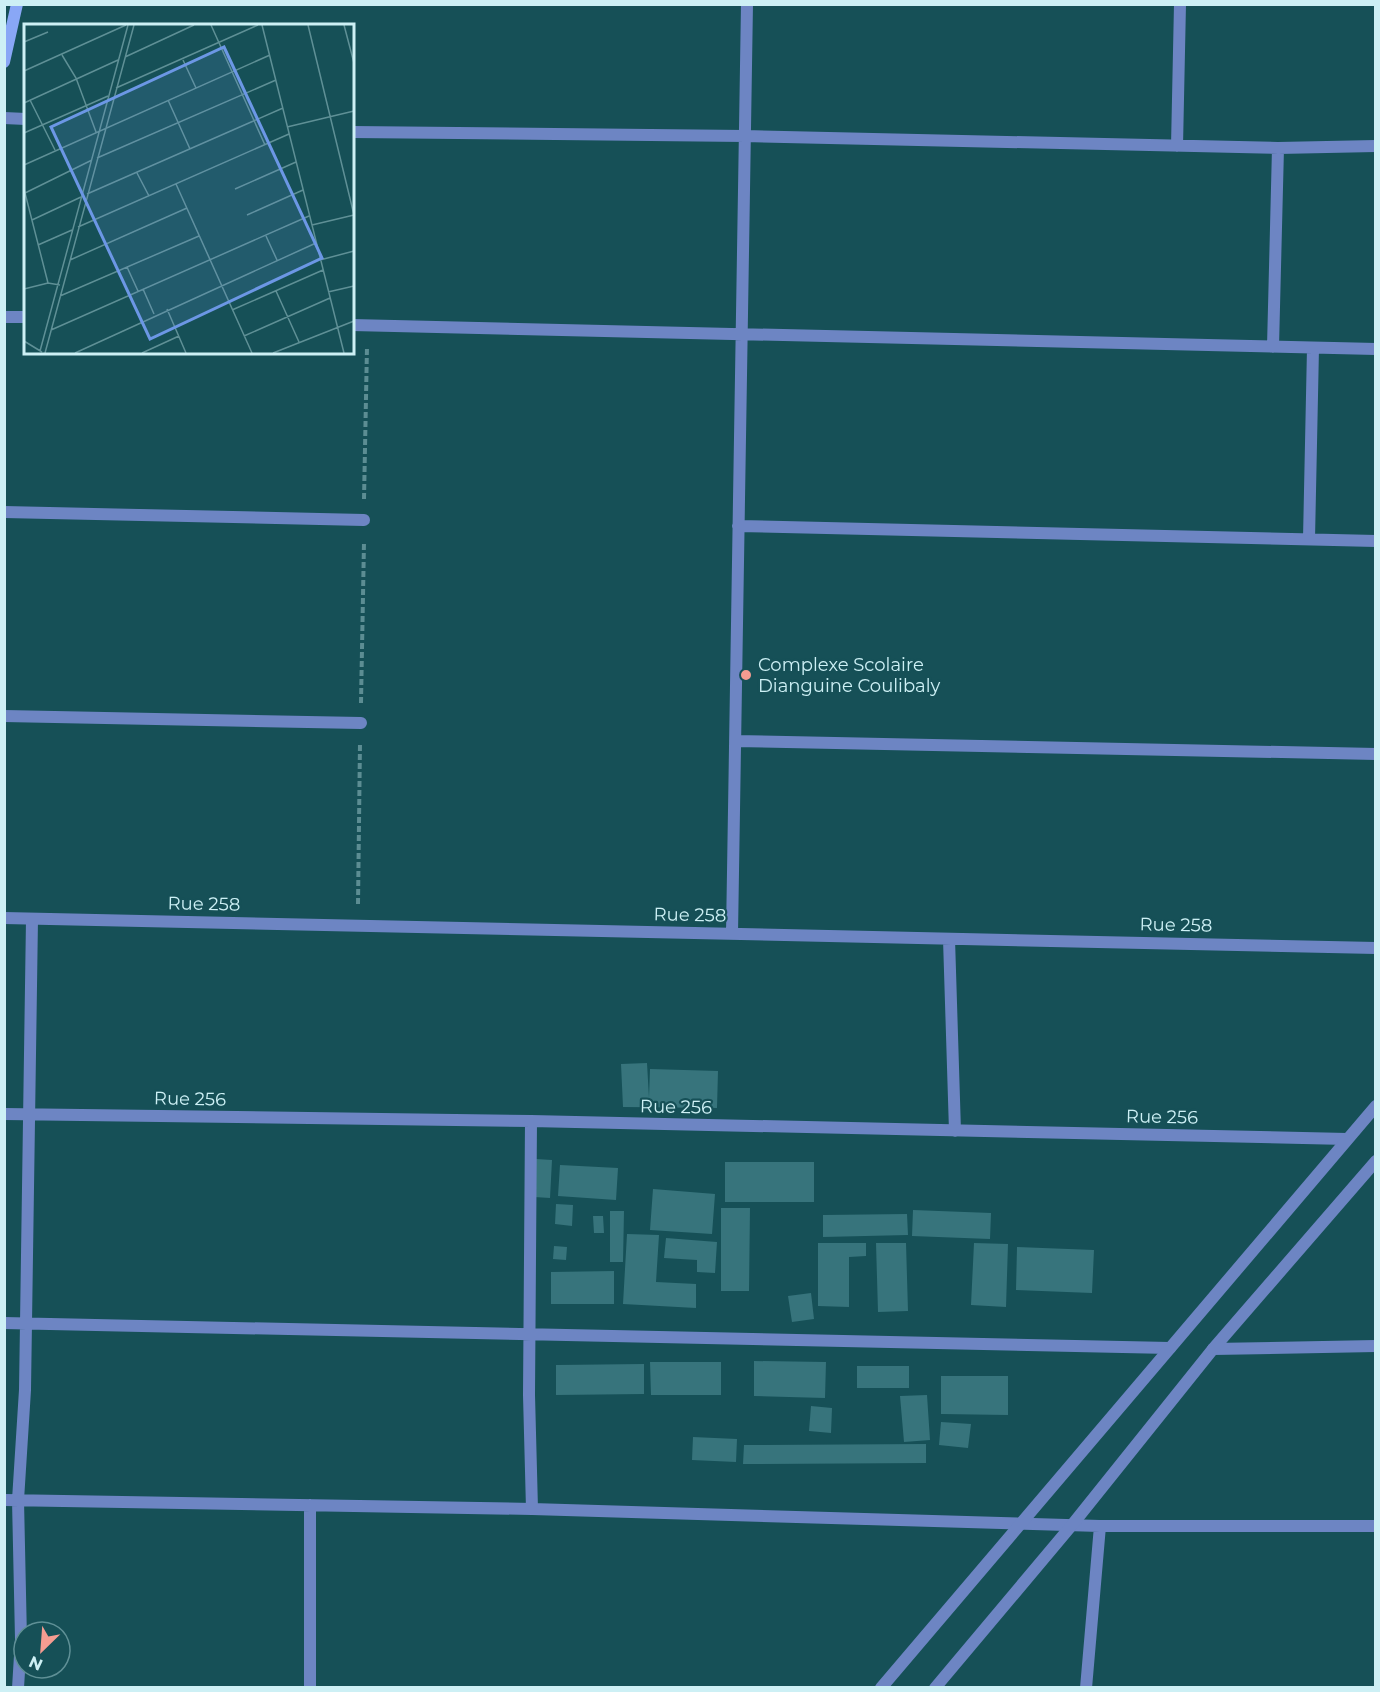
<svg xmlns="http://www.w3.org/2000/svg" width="1380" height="1692" font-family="Montserrat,sans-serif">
<rect width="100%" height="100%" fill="#165057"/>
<path fill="#37747c" d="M647 1063 649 1098 650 1069 718 1071 717 1108 623 1107 621 1064Z
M536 1159 552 1160 550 1198 534 1197Z
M725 1162H814V1202H725Z
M560 1165 618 1168 616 1200 558 1196Z
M653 1189 715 1194 712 1234 650 1230Z
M556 1204 573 1205 572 1226 555 1224Z
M721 1208H750L749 1291H721Z
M913 1210 991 1213 990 1239 912 1236Z
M610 1211H624L623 1262H610Z
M907 1214 908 1235 823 1237V1215Z
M593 1216H603L604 1233H594Z
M627 1234 659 1235 656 1282 696 1284V1308L623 1304Z
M666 1238 717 1242 715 1273 697 1272V1260L664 1258Z
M818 1243H866V1256L849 1257V1307L818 1306Z
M876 1243H906L908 1311 878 1312Z
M974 1243 1008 1244 1006 1307 971 1305Z
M554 1246 567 1247 566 1260 553 1259Z
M1017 1247 1094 1250 1092 1293 1016 1290Z
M614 1271V1304H551V1272Z
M811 1293 814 1319 792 1322 788 1296Z
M754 1361 826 1362 825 1398 754 1396Z
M650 1362H721V1395H651Z
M644 1364V1394L556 1395V1365Z
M857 1366H909V1388H857Z
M941 1376H1008V1415L941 1414Z
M927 1395 930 1440 904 1442 900 1396Z
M811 1406 832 1408 831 1433 809 1431Z
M941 1422 971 1424 968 1448 939 1445Z
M693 1437 737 1439 736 1462 692 1460Z
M926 1444V1463L743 1464 744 1445Z"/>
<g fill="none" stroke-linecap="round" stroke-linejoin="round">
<path stroke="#5c8d93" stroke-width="4" stroke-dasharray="6 3" stroke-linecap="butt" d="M364 499 367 347
M361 703 364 542
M358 904 360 743"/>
<path stroke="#6d85c3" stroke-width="12" d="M4 118 26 119
M352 132 745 136 1278 148 1376 146
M1177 146 1180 4
M4 317H26
M352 325 1376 349
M1273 347 1278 148
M4 512 364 520
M738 526 1376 541
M1309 539 1313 348
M4 716 361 723
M735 741 1376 754
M4 918 1376 948
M732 934 747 4
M949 939 955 1131
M4 1114 531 1121 1347 1139
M531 1121 529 1395 532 1509
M4 1323 1170 1348
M1213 1349 1376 1346
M4 1500 532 1509 1100 1526H1376
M310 1505V1688
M18 1688 21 1639 18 1500 25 1390 32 919
M1086 1688 1100 1526"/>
<path stroke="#6d85c3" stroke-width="12" d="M881 1688 1376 1106
M935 1688 1072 1525 1213 1349 1376 1161"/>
<path stroke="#89a7f6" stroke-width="12" d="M4 62 17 4"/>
</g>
<circle fill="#f59c91" stroke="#165057" stroke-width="2" cx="746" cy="675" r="6"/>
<g text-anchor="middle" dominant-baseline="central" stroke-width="4.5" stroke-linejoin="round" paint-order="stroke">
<g font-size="18" fill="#cdf0f5" stroke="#165057" text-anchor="start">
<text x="758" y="665">Complexe Scolaire<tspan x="758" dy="21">Dianguine Coulibaly</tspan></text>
</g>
<g font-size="18" fill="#cdf0f5" stroke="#165057">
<text transform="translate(204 904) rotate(1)">Rue 258</text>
<text transform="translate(690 915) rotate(1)">Rue 258</text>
<text transform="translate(1176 925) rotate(1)">Rue 258</text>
<text transform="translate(190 1099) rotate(1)">Rue 256</text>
<text transform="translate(676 1107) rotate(1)">Rue 256</text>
<text transform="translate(1162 1117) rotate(1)">Rue 256</text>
</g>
</g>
<g transform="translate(24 24)">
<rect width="330" height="330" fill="#165057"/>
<path fill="none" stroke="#5f9096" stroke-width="1.5" d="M187 1 241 121M238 1 320 329M284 1 330 191M320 1 330 39M0 18 24 8M38 31 52 54 72 108M101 33 170 1M159 36 172 64M0 47 102 1M92 64 234 1M6 76 31 126M144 76 166 125M0 79 94 36M263 103 330 87M0 109 84 72M73 134 252 56M0 141 246 31M113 149 125 172M152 160 228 329M0 165 24 259M211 165 272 138M1 169 68 136M63 170 259 84M223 191 279 166M8 196 57 173M288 201 330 191M54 203 265 110M242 212 253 236M14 221 48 206M46 236 163 184M296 236 330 227M103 243 114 267M0 265 24 259 36 261M119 265 130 290M252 267 275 318M304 268 330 262M36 272 175 212M143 285 162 329M208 286 299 246M27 306 285 192M220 312 306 274M0 317 18 328M16 327 104 1M21 329 110 1M51 329 292 219M118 329 155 312M249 329 330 297"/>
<path fill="#6c97e5" fill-opacity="0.15" stroke="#6c97e5" stroke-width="3" d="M200 23 298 234 126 315 27 103Z"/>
<rect width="330" height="330" fill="none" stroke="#cdf0f5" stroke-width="3"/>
</g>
<rect width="1380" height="1692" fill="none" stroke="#cdf0f5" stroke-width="12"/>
<g transform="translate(42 1650) rotate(205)"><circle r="28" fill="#165057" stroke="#5f9096" stroke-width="1.5"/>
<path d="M0-4.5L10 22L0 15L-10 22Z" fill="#f59c91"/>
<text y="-9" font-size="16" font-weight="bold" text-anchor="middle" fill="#cdf0f5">N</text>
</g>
</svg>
